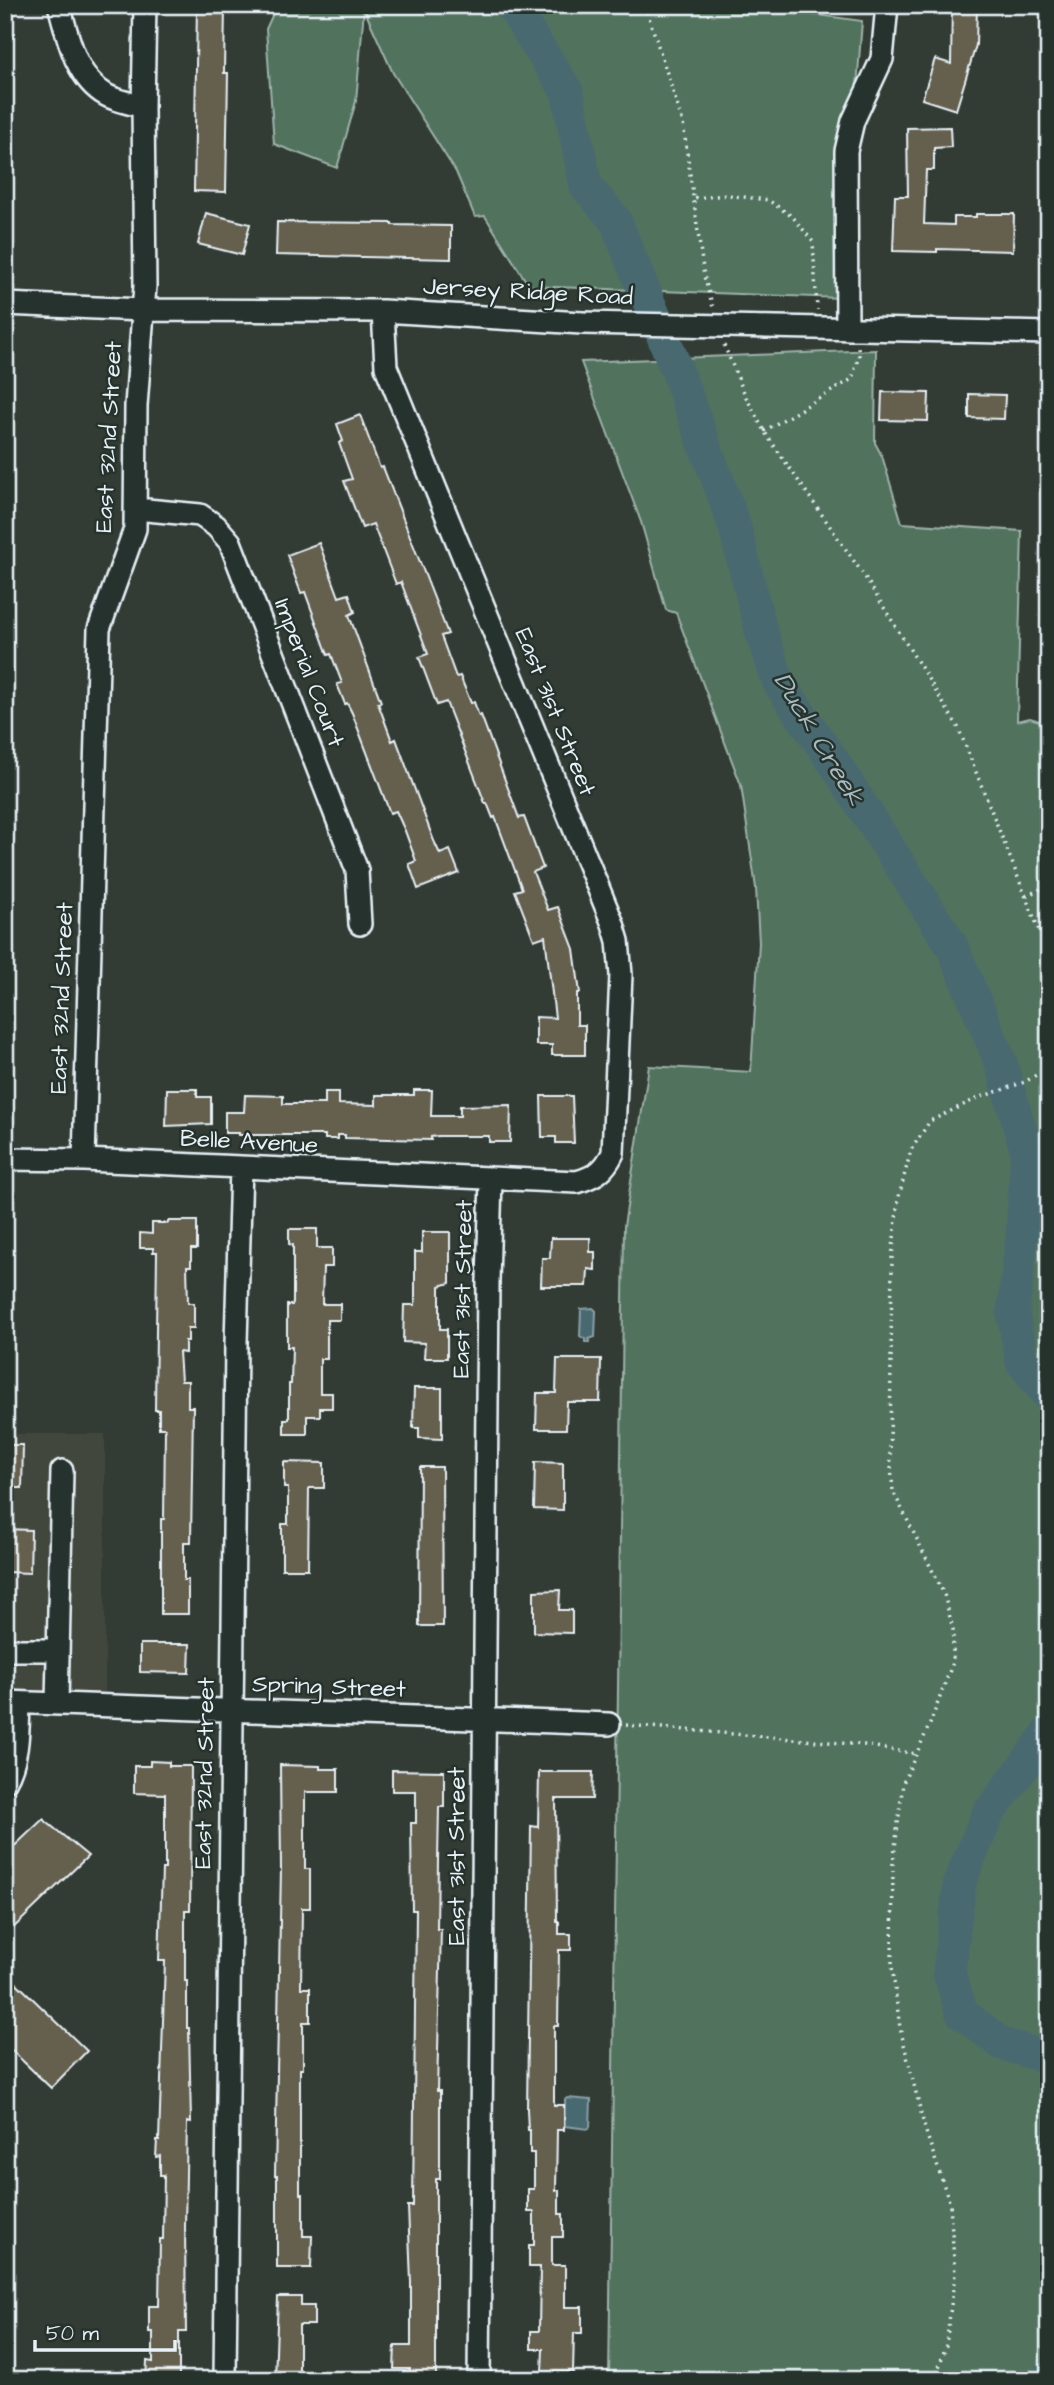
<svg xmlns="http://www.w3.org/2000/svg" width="1054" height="2385" font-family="'Architects Daughter',sans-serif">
<rect width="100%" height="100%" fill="#333c34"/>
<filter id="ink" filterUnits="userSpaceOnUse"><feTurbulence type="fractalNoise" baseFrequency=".0143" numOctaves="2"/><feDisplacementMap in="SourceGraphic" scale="14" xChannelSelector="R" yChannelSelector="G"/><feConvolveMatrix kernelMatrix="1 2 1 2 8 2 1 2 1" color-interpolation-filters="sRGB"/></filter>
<g filter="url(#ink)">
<path fill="#42463c" d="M5 1434H105V1695L5 1693Z"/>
<path fill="#51725d" stroke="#9cb2aa" stroke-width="2" d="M277 5H775L776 9 862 21 841 298 529 286 485 216 475 217 456 172 393 73 364 9 356 101 337 168 274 144 266 29Z
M876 350 875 443 882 456 902 523 1022 531 1017 721 1030 718 1049 724V2380H609L624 1226 649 1066 751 1072 759 943 756 888 741 785 676 613 666 610 641 522 581 362Z"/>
<path fill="#4a6971" stroke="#899fa7" stroke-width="2" d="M581 1309 593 1308 596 1311 595 1337 589 1339V1342H585V1339L580 1336Z
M567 2098 591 2100 590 2127 588 2129 565 2126V2100Z"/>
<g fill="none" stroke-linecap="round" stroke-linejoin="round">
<path stroke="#4a6971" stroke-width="33" d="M511 5 567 91 586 186 615 220 676 368 734 524 761 631 779 683 835 764 952 946 1001 1063 1027 1153 1022 1236 1013 1314 1022 1362 1049 1396
M1049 1732 988 1814 960 1881 949 1972 962 2013 1002 2044 1049 2058
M1047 2380 1049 2378"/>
</g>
<path fill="#655f4e" stroke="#e8f1f8" stroke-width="2" d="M197 5H225L224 73H228L226 192 194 191Z
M952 5H977L976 45 956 110 922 99 935 59 951 64Z
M950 127 951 147 934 148V170H926L924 224 954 225V217H976V214H1014L1013 251 937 249V252L893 251 895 196H908L907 128Z
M206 213 250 224 242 255 198 244Z
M277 222 392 223V225L451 226V259L276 255Z
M882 392 929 393 928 421 881 420Z
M969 394 1005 395 1004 419 969 418Z
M360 415 380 468 383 467 448 634 441 636 456 677 460 676 471 703 474 702 479 716 481 715 519 818 524 817 543 868 533 872 548 910 558 907 574 949 580 993H577V1025H585V1055H552V1045H536V1017L555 1018 545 936 534 940 515 891 522 889 495 817 493 818 487 803H485L446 702 437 705 419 657 428 654 401 582 396 584 373 524 362 528 344 481 352 479 339 443 343 441 337 424Z
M319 543 339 597 349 594 355 612 349 615 381 702 378 703 392 741 396 739 434 841 440 854 450 850 459 873 418 889 409 864 416 861 405 831 396 811 390 813 352 713 347 703 345 704 337 684 342 683 331 654 328 655 305 592 301 593 287 555Z
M167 1089H197V1097H211V1124L166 1126Z
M414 1090H432L431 1116H460V1106L511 1105 510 1142H489V1136H439L431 1137V1140L345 1138V1135H338V1139H325V1135H239V1133H225V1112H244L245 1095 283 1096V1104H325V1092H339V1104L376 1105V1095H414Z
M541 1096H572L574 1143H556V1137H542Z
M168 1221H197V1249H191V1266H187L188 1303H194V1328H188V1341H185V1353L179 1352 181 1381H188V1407H193L191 1542H184V1580H188V1614H161V1519H164L165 1428H159V1410H155L157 1252H153V1248H140V1233L152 1234V1223H168Z
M289 1229H317V1248H332V1267H323L322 1304H340V1320H327V1359H320V1393H332V1408H320V1416H307V1434H284V1419H289V1384H291L292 1347H287V1305H292L293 1303V1245L289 1244Z
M422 1232H450V1283L440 1286V1329H447V1358H424L425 1343 403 1342 404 1305H415V1252H422Z
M551 1238H590V1252H595V1270L588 1269 587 1286H541L542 1258H550Z
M557 1359H601L600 1402H567L566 1429H536L537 1393H556Z
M414 1388H442V1439L419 1438V1428H413Z
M5 1445H23L22 1488H5Z
M284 1462 324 1463V1488H309L308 1569H282V1524H288V1488H284Z
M535 1462 563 1463V1510L534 1509Z
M420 1467H442L443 1626H419Z
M5 1529 31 1530 30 1573 5 1572Z
M560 1590 559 1610H572V1633L534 1632V1591Z
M140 1644H190L189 1673 140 1672Z
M150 1761 169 1762V1766H191L190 1910H185V1981H187V2028H189L191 2123 187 2122 185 2227 186 2332H179V2380H146L147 2361 153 2362V2332H149V2306H159L160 2239H163L164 2175H160V2156L156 2157 157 2140H159L165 1961H159L162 1869H165V1794L134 1793V1766H150Z
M280 1765 320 1766V1769H338V1792H305V1869H310V1908H302L301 1988H310V2022H303V2069H300V2194H303V2236H312L311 2268H277V2176H275L281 1869Z
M392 1770 444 1771V1807H439L438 1860 437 1929H441L437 2091H440V2179H436V2380H410V2369H394L395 2346H411V2282L408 2206H413L416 1910H412L411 1823H416V1791H392Z
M539 1772H593L592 1799H556L557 1922H559V1934H571V1950H559L558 2026H554V2105H564V2130H557L556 2190H559V2214H563V2237H552V2265H565V2307H582V2333H574L573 2372H542L543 2349H531V2331H539L540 2267H529V2245H534V2212H528V2189H534V2153H530V2130H528L527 2109 531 1826 538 1827Z
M43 1819 88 1856 5 1936V1855Z
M5 1972 87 2051 51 2088 5 2044Z
M278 2297H301V2306H314V2325H299V2380H275Z"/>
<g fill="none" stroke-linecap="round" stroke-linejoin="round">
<g stroke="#e8f1f8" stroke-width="26">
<path id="minor" d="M59 5C68 37 75 77 106 95 116 101 131 103 143 107
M5 304 142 310 383 311 582 323
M725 326 1049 333
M847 329 846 151 853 121 882 59 887 5
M136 509 200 515 216 526 230 542 357 870 360 924
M5 1159 84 1160 577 1182C596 1176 604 1171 613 1153L621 975 618 941 613 924 386 367 383 311
M84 1160 99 629 135 529 136 406 145 286 143 107 145 5
M5 1650H58
M5 1702 609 1724
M57 1704 62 1471
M5 1782C19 1758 18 1730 19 1703
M225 2380 236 1343 241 1167
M479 2380 488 1281 491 1179"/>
</g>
<path stroke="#e8f1f8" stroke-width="3.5" stroke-dasharray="2 5" stroke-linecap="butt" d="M645 5 683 123 704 276 713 307
M695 198 727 195 768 200 793 217 813 242 817 310
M724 345 746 397 764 431 865 577 958 727 1049 955
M764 431 852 379 859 356 858 347
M1026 896 1049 885
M626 1725 864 1745 916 1754
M935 2380 946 2345 955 2274 950 2204 925 2129 900 2028 892 1966 893 1864 903 1783 930 1724 953 1662V1629L944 1594 893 1491 890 1453 892 1258 898 1200 911 1150 930 1121 978 1098 1025 1082 1049 1067"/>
<use href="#minor" stroke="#26332d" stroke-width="21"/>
<g stroke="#e8f1f8" stroke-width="26" stroke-linecap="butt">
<path id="minor-bridge" d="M582 323 725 326"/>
</g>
<use href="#minor-bridge" stroke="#26332d" stroke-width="21"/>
</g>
</g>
<g text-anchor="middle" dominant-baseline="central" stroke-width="5" stroke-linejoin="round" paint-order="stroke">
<g font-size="24" fill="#e8f1f8" stroke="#26332d">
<text transform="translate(528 292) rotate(3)">Jersey Ridge Road</text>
<text transform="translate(109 437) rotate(-87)">East 32nd Street</text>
<text transform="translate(309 673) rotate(69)">Imperial Court</text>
<text transform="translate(555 712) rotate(68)">East 31st Street</text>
<text transform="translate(62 998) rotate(-88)">East 32nd Street</text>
<text transform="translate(249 1142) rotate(3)">Belle Avenue</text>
<text transform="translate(463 1289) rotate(-89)">East 31st Street</text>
<text transform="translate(329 1687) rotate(2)">Spring Street</text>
<text transform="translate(205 1773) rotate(-89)">East 32nd Street</text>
<text transform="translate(457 1856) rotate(-90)">East 31st Street</text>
</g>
<g font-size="26" font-style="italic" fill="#a9bbc2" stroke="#26332d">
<text transform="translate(819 739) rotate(59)">Duck Creek</text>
</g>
</g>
<rect width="1054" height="2385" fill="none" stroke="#26332d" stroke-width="28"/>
<rect x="14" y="14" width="1026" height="2357" fill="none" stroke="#e8f1f8" stroke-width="2.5" filter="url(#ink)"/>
<path d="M35 2340v10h140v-10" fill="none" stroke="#e8f1f8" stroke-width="3.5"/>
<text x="46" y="2340" font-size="21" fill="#e8f1f8" stroke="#26332d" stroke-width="5" paint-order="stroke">50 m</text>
</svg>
